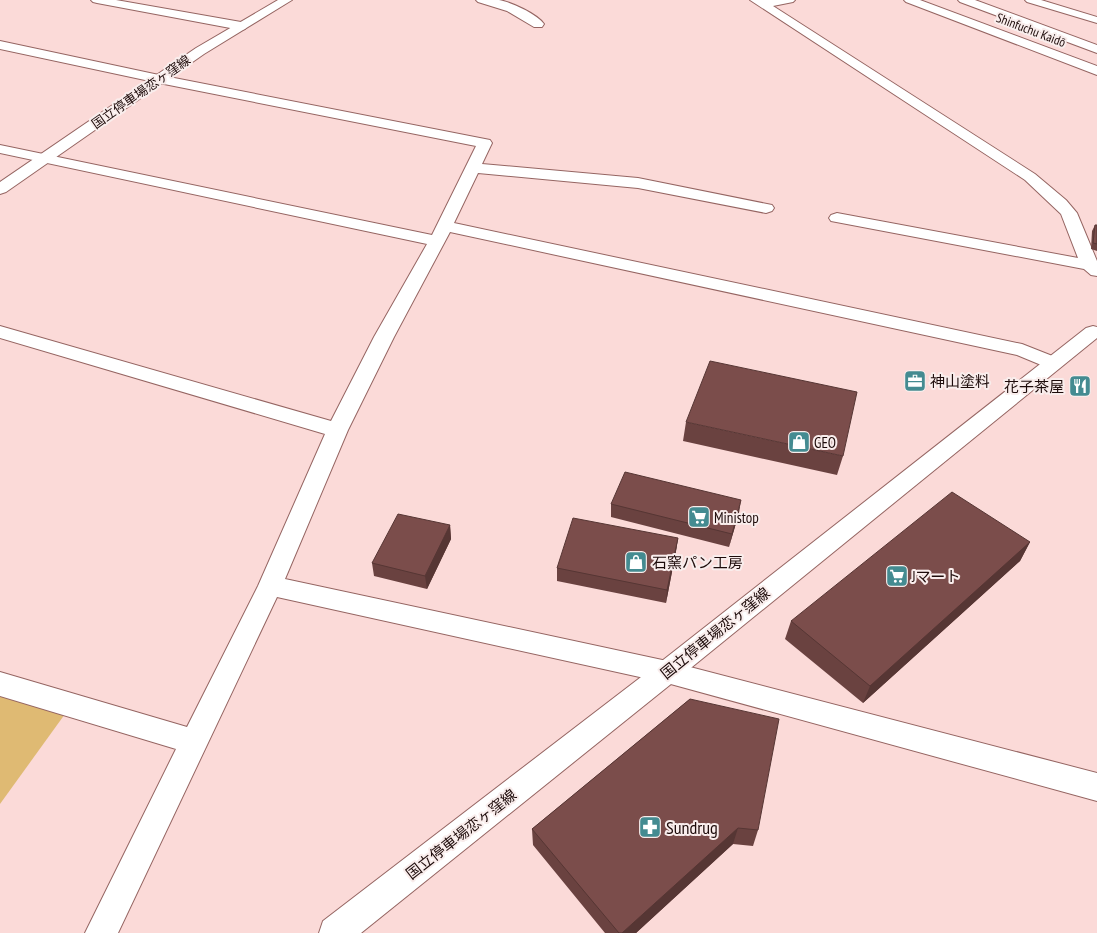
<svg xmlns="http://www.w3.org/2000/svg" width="1097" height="933" font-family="'PT Sans Narrow','Noto Sans JP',sans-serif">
<rect width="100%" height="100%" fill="#fbdad8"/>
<path fill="#dfba73" d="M0 694 65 714 0 804Z"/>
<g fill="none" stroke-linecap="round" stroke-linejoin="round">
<g stroke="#956562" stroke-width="2">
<path id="service" d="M1025 0H1041L1097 17V23L1027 2Z"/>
</g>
<g stroke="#956562" stroke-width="2">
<path id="minor" d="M91 0H116L241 22 245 23 247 26 245 29 241 30 97 3 93 2Z
M476 0C484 0 492 0 499 0 511 2 537 14 544 24L542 27H534L507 11 478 2Z
M750 0H795L793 2 773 6 1035 174 1066 200 1077 213 1097 261V276L1091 275 1084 269 831 221 829 218 831 215 837 213 1078 258 1061 214 1025 180Z
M0 41 159 75 490 140 492 143 482 164 638 178 772 205 774 208 772 211 766 213 638 188 478 173 454 223 1022 344 1060 359 1063 363 1060 367 1053 369 1046 367 1017 355 450 232 394 337 348 430 285 579 667 661 1097 773V801L667 683 277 597 118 933H85L176 749 0 696V672L187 727 258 586 325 434 0 338V326L331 421 374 337 427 244 0 153V145L432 235 476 146 159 83 0 49Z"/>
</g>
<g stroke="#956562" stroke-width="2">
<path id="secondary" d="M278 0H292L204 54 6 192 0 194V182L196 48Z
M1093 326 1097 327V338L676 680 361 933H319L323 921 658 664 1086 328Z"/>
</g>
<g stroke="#956562" stroke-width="2">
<path id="primary" d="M904 0H920L1097 66V75L906 2Z
M958 0H975L1097 45V53L960 2Z"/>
</g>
<use href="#service" fill="#fff" fill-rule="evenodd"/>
<use href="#minor" fill="#fff" fill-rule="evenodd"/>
<use href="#secondary" fill="#fff" fill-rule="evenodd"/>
<use href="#primary" fill="#fff" fill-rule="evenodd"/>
</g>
<path fill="#6a4240" d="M1095 225H1097V251L1091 249 1092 231Z
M686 422 843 456 837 475 683 441Z
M611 504 739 513 729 547 611 517Z
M450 525 451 539 427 589 374 576 372 563Z
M678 538 676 551 666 603 557 581V568Z
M1030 542 1020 561 863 703 785 639 791 621Z
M690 699 758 830 753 846 733 844 636 933H605L533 845 532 829Z"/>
<path fill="#563634" d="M741 500 739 513 729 547 732 534Z
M450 525 451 539 427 589 425 576Z
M678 538 676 551 666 603 667 590Z
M1030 542 1020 561 863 703 870 686Z
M738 828 733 844 636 933H622Z"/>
<path fill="#7b4d4b" stroke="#563634" d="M1095 225H1097V244L1093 243Z
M710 361 857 392 843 456 686 422Z
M625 472 741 500 732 534 611 504Z
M952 492 1030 542 870 686 791 621Z
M398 514 450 525 425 576 372 563Z
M573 518 678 538 667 590 557 568Z
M690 699 779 719 758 830 738 828 622 933H619L532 829Z"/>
<defs>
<g id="office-square" transform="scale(1.15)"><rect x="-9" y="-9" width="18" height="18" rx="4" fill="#448b91" stroke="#f9edec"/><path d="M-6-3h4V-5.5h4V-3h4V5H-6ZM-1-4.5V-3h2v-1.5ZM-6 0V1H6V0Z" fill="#fff"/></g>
<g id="restaurant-square" transform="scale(1.15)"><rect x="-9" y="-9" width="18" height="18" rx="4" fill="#448b91" stroke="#f9edec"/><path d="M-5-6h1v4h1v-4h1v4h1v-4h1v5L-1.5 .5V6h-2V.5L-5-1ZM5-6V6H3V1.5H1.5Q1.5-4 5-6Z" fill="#fff"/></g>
<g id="shop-square" transform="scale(1.15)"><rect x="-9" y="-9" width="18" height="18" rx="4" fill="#448b91" stroke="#f9edec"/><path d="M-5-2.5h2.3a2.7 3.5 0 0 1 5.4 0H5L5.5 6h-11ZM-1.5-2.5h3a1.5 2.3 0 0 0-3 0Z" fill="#fff"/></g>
<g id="supermarket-square" transform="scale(1.15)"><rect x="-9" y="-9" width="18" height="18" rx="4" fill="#448b91" stroke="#f9edec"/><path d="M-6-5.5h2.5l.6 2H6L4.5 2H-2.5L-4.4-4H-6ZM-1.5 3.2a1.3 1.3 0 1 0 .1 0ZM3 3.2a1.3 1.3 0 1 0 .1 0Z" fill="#fff"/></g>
<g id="pharmacy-square" transform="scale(1.15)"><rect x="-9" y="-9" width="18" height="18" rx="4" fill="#448b91" stroke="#f9edec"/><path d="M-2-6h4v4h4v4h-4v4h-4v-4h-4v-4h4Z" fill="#fff"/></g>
</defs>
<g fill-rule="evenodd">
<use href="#office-square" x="915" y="381"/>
<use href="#restaurant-square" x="1080" y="386"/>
<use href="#shop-square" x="799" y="442"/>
<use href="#supermarket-square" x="699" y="517"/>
<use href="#shop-square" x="636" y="562"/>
<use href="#supermarket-square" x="897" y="576"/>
<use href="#pharmacy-square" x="650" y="827"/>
</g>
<g text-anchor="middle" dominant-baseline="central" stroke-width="4" stroke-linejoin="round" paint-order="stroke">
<g font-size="13" fill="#1d0b0a" stroke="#f9edec">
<text transform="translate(1031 30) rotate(21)">Shinfuchu Kaidō</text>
<text transform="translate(141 92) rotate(-35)">国立停車場恋ヶ窪線</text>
</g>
<g font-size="15" fill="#1d0b0a" stroke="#f9edec" text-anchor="start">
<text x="930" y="381">神山塗料</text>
<text x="1064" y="386" text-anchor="end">花子茶屋</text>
<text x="814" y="442">GEO</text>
<text x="714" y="517">Ministop</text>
<text x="652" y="562">石窯パン工房</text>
<text x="912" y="576">Jマート</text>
</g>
<g font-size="15" fill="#1d0b0a" stroke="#f9edec">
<text transform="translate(715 633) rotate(-39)">国立停車場恋ヶ窪線</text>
<text transform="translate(461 834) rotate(-38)">国立停車場恋ヶ窪線</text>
</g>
<g font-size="18" fill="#1d0b0a" stroke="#f9edec" text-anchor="start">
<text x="666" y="827">Sundrug</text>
</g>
</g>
</svg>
